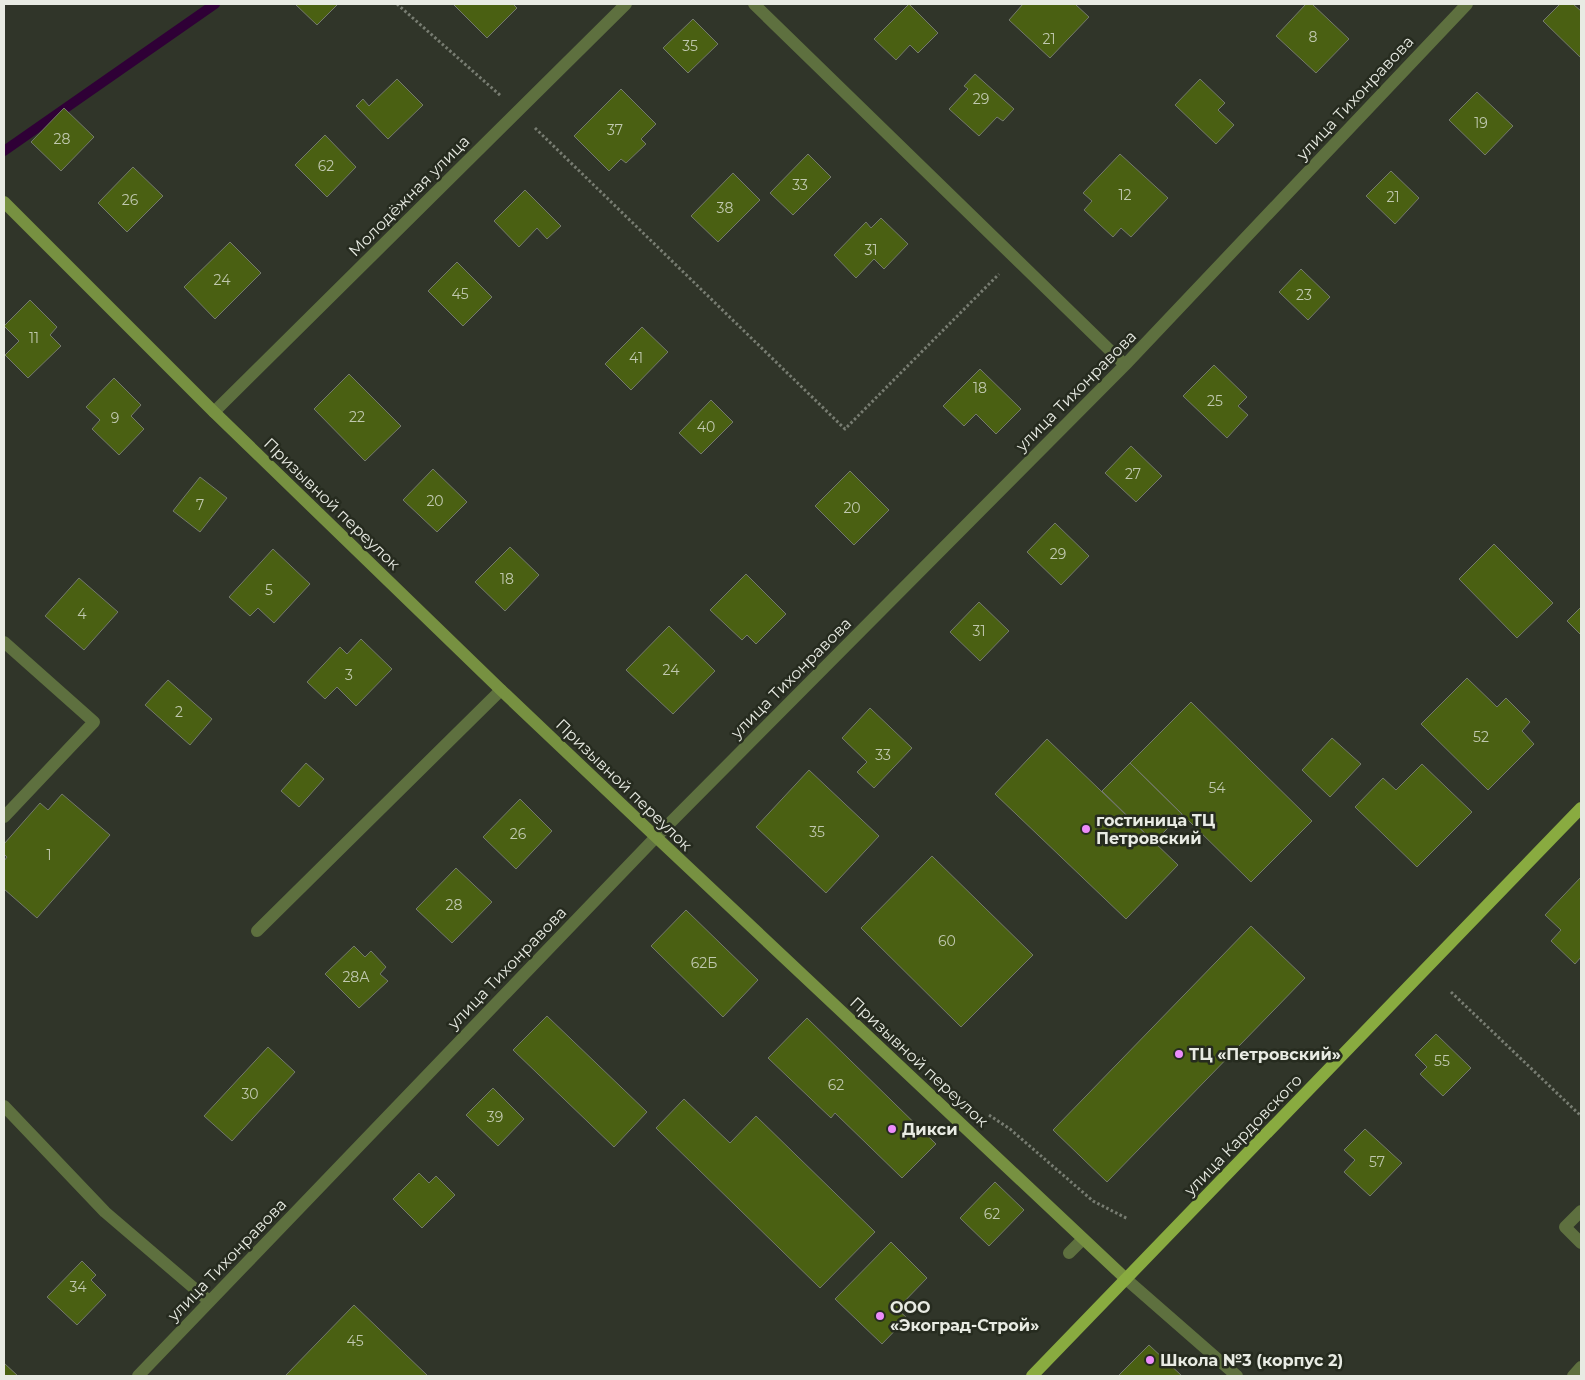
<svg xmlns="http://www.w3.org/2000/svg" width="1585" height="1380" font-family="Montserrat,sans-serif">
<rect width="100%" height="100%" fill="#303529"/>
<g fill="none" stroke-linecap="round" stroke-linejoin="round">
<path stroke="#2f0036" stroke-width="10" d="M4 151 215 4"/>
</g>
<path fill="#4a6012" stroke="#747a6c" d="M295 4H338L317 25Z
M453 4H513L517 8 487 38Z
M909 4 938 33 918 53 910 45 896 60 874 39Z
M1023 4H1075L1089 17 1050 58 1009 20Z
M1306 4H1312L1349 39 1316 73 1276 36Z
M1560 4H1573L1581 11V58L1543 21Z
M693 19 718 44 688 73 663 48Z
M975 74 1014 109 1003 121 997 117 979 136 949 109 968 89 964 86Z
M397 79 423 105 388 139 356 106 363 99 369 106Z
M1200 79 1225 103 1218 110 1234 125 1216 144 1175 105Z
M621 89 656 124 641 139 646 144 626 163 621 159 609 171 574 136Z
M1477 92 1513 126 1485 155 1449 120Z
M64 108 94 137 61 171 31 142Z
M325 135 356 167 327 197 295 165Z
M808 154 831 177 793 215 770 193Z
M1120 154 1168 198 1131 237 1121 228 1113 237 1084 210 1092 201 1083 193Z
M133 167 163 196 127 232 98 203Z
M1391 171 1419 198 1395 224 1366 196Z
M733 173 760 200 718 242 691 216Z
M525 190 561 226 547 239 537 228 519 247 494 221Z
M881 218 908 244 884 269 874 259 856 278 834 255 866 222 871 228Z
M230 242 261 273 215 319 184 287Z
M457 262 492 297 463 326 428 291Z
M1301 269 1330 297 1308 320 1279 292Z
M30 300 57 327 50 335 61 346 28 378 5 355 19 341 4 326Z
M642 327 668 352 631 390 605 364Z
M1214 365 1247 397 1238 406 1248 415 1227 438 1183 396Z
M980 369 1021 409 996 434 976 414 964 426 943 406Z
M349 374 401 426 365 461 314 409Z
M114 378 141 405 131 416 144 429 119 455 92 429 100 420 86 407Z
M711 400 733 422 701 454 679 433Z
M1131 446 1162 476 1136 502 1105 473Z
M433 469 467 502 437 532 403 500Z
M850 471 889 510 854 545 815 506Z
M200 477 227 498 200 532 173 511Z
M1055 523 1089 556 1061 585 1027 552Z
M1494 544 1553 603 1517 638 1459 579Z
M510 547 539 575 505 611 475 582Z
M273 549 310 584 274 623 258 608 250 616 229 597Z
M746 574 786 614 756 644 747 635 742 640 710 610Z
M79 578 118 612 84 650 45 616Z
M979 602 1009 631 980 661 950 632Z
M1581 607V635L1567 621Z
M669 626 715 671 673 714 626 670Z
M361 639 392 669 356 706 337 687 325 699 307 682 340 647 347 654Z
M1467 678 1497 707 1506 698 1530 722 1522 731 1534 744 1488 790 1421 724Z
M168 680 212 719 190 745 145 705Z
M1191 702 1312 821 1251 882 1130 763Z
M870 708 912 748 874 788 857 772 867 762 842 738Z
M1332 738 1361 764 1330 797 1302 770Z
M1047 739 1178 865 1126 919 995 794Z
M306 763 324 779 299 807 281 791Z
M1130 763 1182 814 1154 842 1102 791Z
M1422 764 1472 812 1417 867 1355 807 1383 778 1396 790Z
M809 770 879 836 826 893 756 827Z
M62 794 110 835 37 918 4 889V861L7 857 4 854V844L40 803 48 810Z
M520 799 552 831 516 869 483 837Z
M932 856 1033 955 961 1027 861 928Z
M456 868 492 902 452 943 416 909Z
M1581 877V957L1575 964 1551 941 1561 930 1545 915Z
M686 910 758 980 723 1017 651 946Z
M1251 926 1305 978 1107 1182 1053 1130Z
M354 946 365 957 371 951 386 967 380 974 388 981 359 1008 325 974Z
M547 1016 647 1112 614 1147 513 1050Z
M807 1018 936 1144 902 1178 835 1113 831 1118 768 1058Z
M1436 1034 1471 1068 1443 1096 1420 1074 1427 1067 1415 1055Z
M268 1047 295 1072 232 1141 204 1116Z
M493 1088 524 1119 498 1146 466 1115Z
M684 1099 730 1143 756 1116 875 1232 820 1288 656 1128Z
M1365 1129 1402 1163 1370 1196 1344 1172 1355 1160 1344 1150Z
M419 1173 429 1183 436 1176 455 1195 422 1228 393 1199Z
M995 1182 1024 1210 989 1246 960 1218Z
M891 1242 927 1278 897 1309 907 1318 882 1344 835 1299Z
M82 1261 96 1275 91 1280 106 1295 77 1325 47 1297Z
M354 1305 428 1376H285Z
M1149 1345 1182 1376H1118Z
M4 1363 18 1376H4Z"/>
<g fill="none" stroke-linecap="round" stroke-linejoin="round">
<path stroke="#787d72" stroke-width="3" stroke-dasharray="2.5 2.5" stroke-linecap="butt" d="M397 4 501 96
M535 128 845 429 999 274
M1451 992 1581 1116
M989 1115 1010 1129 1093 1201 1128 1219"/>
<path stroke="#5e703f" stroke-width="12" d="M257 931 501 690
M1581 1211 1565 1227 1581 1243
M1069 1253 1083 1239
M1573 1376 1581 1367"/>
<path stroke="#5e703f" stroke-width="12" d="M754 4 1125 365
M214 412 626 4
M4 642 94 722 4 817
M4 1106 105 1212 209 1301
M1126 1279 1237 1376
M138 1376 656 837 1125 365 1467 4"/>
<path stroke="#779141" stroke-width="12" d="M4 202 214 412 501 690 656 837 1126 1279"/>
<path stroke="#89ab40" stroke-width="12" d="M1032 1376 1581 808"/>
</g>
<g fill="#ec8cfa" stroke="#262b1f" stroke-width="2">
<circle cx="1086" cy="829" r="5"/>
<circle cx="1179" cy="1054" r="5"/>
<circle cx="892" cy="1129" r="5"/>
<circle cx="880" cy="1316" r="5"/>
<circle cx="1150" cy="1360" r="5"/>
</g>
<g text-anchor="middle" dominant-baseline="central" stroke-width="5" stroke-linejoin="round" paint-order="stroke">
<g font-size="14" fill="#c0c8af">
<text x="1313" y="37">8</text>
<text x="1049" y="39">21</text>
<text x="690" y="46">35</text>
<text x="981" y="99">29</text>
<text x="1481" y="123">19</text>
<text x="615" y="130">37</text>
<text x="62" y="139">28</text>
<text x="326" y="166">62</text>
<text x="800" y="185">33</text>
<text x="1125" y="195">12</text>
<text x="1393" y="197">21</text>
<text x="130" y="200">26</text>
<text x="725" y="208">38</text>
<text x="871" y="250">31</text>
<text x="222" y="280">24</text>
<text x="460" y="294">45</text>
<text x="1304" y="295">23</text>
<text x="34" y="338">11</text>
<text x="636" y="358">41</text>
<text x="980" y="388">18</text>
<text x="1215" y="401">25</text>
<text x="357" y="417">22</text>
<text x="115" y="418">9</text>
<text x="706" y="427">40</text>
<text x="1133" y="474">27</text>
<text x="435" y="501">20</text>
<text x="200" y="505">7</text>
<text x="852" y="508">20</text>
<text x="1058" y="554">29</text>
<text x="507" y="579">18</text>
<text x="269" y="590">5</text>
<text x="82" y="614">4</text>
<text x="979" y="631">31</text>
<text x="671" y="670">24</text>
<text x="349" y="675">3</text>
<text x="179" y="712">2</text>
<text x="1481" y="737">52</text>
<text x="883" y="755">33</text>
<text x="1217" y="788">54</text>
<text x="817" y="832">35</text>
<text x="518" y="834">26</text>
<text x="49" y="855">1</text>
<text x="454" y="905">28</text>
<text x="947" y="941">60</text>
<text x="704" y="963">62Б</text>
<text x="356" y="977">28А</text>
<text x="1442" y="1061">55</text>
<text x="836" y="1085">62</text>
<text x="250" y="1094">30</text>
<text x="495" y="1117">39</text>
<text x="1377" y="1162">57</text>
<text x="992" y="1214">62</text>
<text x="78" y="1287">34</text>
<text x="355" y="1341">45</text>
</g>
<g font-size="16" fill="#e8ebe3" stroke="#262b1f">
<text transform="translate(1355 98) rotate(-47)">улица Тихонравова</text>
<text transform="translate(409 196) rotate(-45)">Молодёжная улица</text>
<text transform="translate(1076 391) rotate(-45)">улица Тихонравова</text>
<text transform="translate(332 504) rotate(44)">Призывной переулок</text>
<text transform="translate(791 678) rotate(-45)">улица Тихонравова</text>
<text transform="translate(624 785) rotate(44)">Призывной переулок</text>
<text transform="translate(507 968) rotate(-46)">улица Тихонравова</text>
<text transform="translate(919 1062) rotate(43)">Призывной переулок</text>
<text transform="translate(1243 1135) rotate(-46)">улица Кардовского</text>
<text transform="translate(227 1260) rotate(-46)">улица Тихонравова</text>
</g>
<g font-size="16" font-weight="bold" fill="#e8ebe3" stroke="#262b1f" text-anchor="start">
<text x="1096" y="820">гостиница ТЦ<tspan x="1096" dy="18">Петровский</tspan></text>
<text x="1189" y="1054">ТЦ «Петровский»</text>
<text x="902" y="1129">Дикси</text>
<text x="890" y="1307">ООО<tspan x="890" dy="18">«Экоград-Строй»</tspan></text>
<text x="1160" y="1360">Школа №3 (корпус 2)</text>
</g>
</g>
<rect width="1585" height="1380" fill="none" stroke="#e8ebe3" stroke-width="10"/>
</svg>
